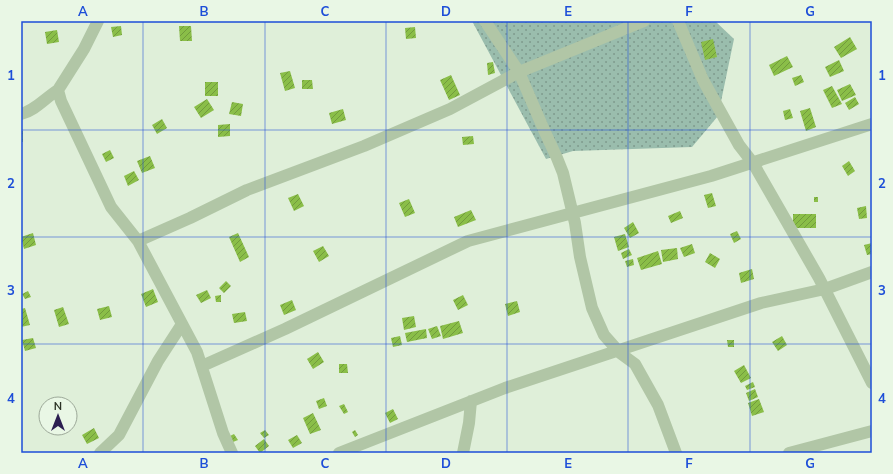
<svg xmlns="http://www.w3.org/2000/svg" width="893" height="474" font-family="Mulish,sans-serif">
<defs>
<pattern id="grass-dots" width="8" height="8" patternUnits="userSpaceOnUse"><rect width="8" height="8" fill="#9abdad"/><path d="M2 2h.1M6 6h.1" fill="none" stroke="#7e9a8d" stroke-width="1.8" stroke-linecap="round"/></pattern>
<pattern id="building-hatch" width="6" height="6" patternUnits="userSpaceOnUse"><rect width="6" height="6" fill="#8abe48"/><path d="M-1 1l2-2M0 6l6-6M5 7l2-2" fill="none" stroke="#719b3c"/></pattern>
</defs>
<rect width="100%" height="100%" fill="#dfefd9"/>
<path fill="url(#grass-dots)" d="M472 21H715L734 39 718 116 692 147 573 151 546 159Z"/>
<path fill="url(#building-hatch)" d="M121 26 122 35 113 37 111 27Z
M179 26H191L192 41H180Z
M415 27 416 38 406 39 405 28Z
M57 30 59 42 47 44 45 32Z
M850 37 857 49 841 58 834 47Z
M713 39 717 57 705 60 701 42Z
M787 56 793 67 774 76 769 65Z
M839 60 844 71 830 77 825 67Z
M493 62 495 73 488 75 487 63Z
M290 71 295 88 285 91 280 73Z
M451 75 460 95 449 100 440 80Z
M801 75 804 82 795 86 792 78Z
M302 80H312L313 89H302Z
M205 82H218V96H205Z
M850 84 856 95 842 101 837 90Z
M832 86 842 104 832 108 823 90Z
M855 97 859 104 849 110 845 103Z
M207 99 214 110 201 118 194 107Z
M232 102 243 104 241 116 229 114Z
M810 108 816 127 806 131 800 111Z
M343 109 346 120 332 124 329 113Z
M790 109 793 118 785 120 783 111Z
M162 119 167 128 157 134 152 125Z
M230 124V136L218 137V125Z
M21 131H23V142H21Z
M473 136 474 144 463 145 462 137Z
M110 150 114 158 106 162 102 154Z
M150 156 155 168 142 173 137 161Z
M849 161 855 171 848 176 842 166Z
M134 171 139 180 128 186 124 176Z
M712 193 716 206 708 208 704 195Z
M298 194 304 206 294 211 288 198Z
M814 197H818V202H814Z
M409 199 415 213 405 217 399 203Z
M866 206 867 218 859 219 857 208Z
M471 210 476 220 458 227 454 217Z
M680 211 683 218 671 223 668 216Z
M793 214H816V228H793Z
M633 222 639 233 630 238 624 228Z
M737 231 741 239 734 243 730 234Z
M33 233 36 245 24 249 21 237Z
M238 233 249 257 240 262 229 237Z
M625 234 629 247 618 251 614 237Z
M872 243V254L867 255 864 245Z
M692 244 695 253 684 257 680 248Z
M323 246 329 256 319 262 313 251Z
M677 248 678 259 663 262 661 250Z
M629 249 632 255 623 259 621 253Z
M658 251 662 264 641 270 637 258Z
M710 253 720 259 715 268 705 262Z
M633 259 634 265 627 267 625 261Z
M752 269 754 279 741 283 739 273Z
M226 281 231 286 224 293 219 288Z
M153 289 158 302 146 307 141 294Z
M207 290 211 298 201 303 196 295Z
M28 291 31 297 25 299 22 294Z
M221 295V302H216L215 296Z
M463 295 468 305 458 310 453 300Z
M292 300 296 310 284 315 280 305Z
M517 301 520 312 508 316 505 304Z
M109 306 112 317 100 320 97 309Z
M63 307 69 324 59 327 54 310Z
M25 308 30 325 21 327V309Z
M245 312 247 321 234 323 232 314Z
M414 316 416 327 404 330 402 318Z
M459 321 463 333 443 339 440 326Z
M437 326 441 336 432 339 428 329Z
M426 329 427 338 407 342 405 333Z
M400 336 402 345 393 347 391 338Z
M782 336 787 345 778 351 772 342Z
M33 338 36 348 25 351 22 340Z
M727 340H734V347H728Z
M318 352 324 362 313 369 307 359Z
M339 364H347L348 373H339Z
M744 365 751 378 741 383 734 371Z
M753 382 755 387 747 390 745 386Z
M755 389 758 397 749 401 746 393Z
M324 398 327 406 319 409 316 401Z
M759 399 764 412 752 416 748 403Z
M344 404 348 412 344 414 339 406Z
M393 409 398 419 390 423 385 413Z
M313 413 321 430 310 434 303 418Z
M94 428 99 438 87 444 82 435Z
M265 430 269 435 264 438 260 433Z
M355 430 358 435 355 437 352 432Z
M234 434 238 440 233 442 230 436Z
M297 435 302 443 293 448 288 440Z
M264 439 269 446 260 453 255 446Z"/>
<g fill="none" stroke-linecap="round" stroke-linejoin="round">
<path stroke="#b1c6a6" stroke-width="12" d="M98 21 84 49 58 90 61 101 111 207 138 241 197 352 223 433 232 453
M485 21 519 72 544 130 557 158 563 173 575 223 580 257 592 308 604 335 620 353 635 364 658 405 676 453
M678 21 703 80 739 145 753 163 819 278 872 383
M21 114C36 110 45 98 58 90
M138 241 190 218 247 190 364 146 450 109 519 72 644 21
M202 366 285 329 468 241 711 176 872 124
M100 453 119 435 158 361 182 324
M339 453 505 388 761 303 825 289 872 272
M463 453 469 423 471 401
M789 453 872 431"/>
</g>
<path fill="none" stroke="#1d4ed8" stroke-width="1" stroke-opacity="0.55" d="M143 21V453M265 21V453M386 21V453M507 21V453M628 21V453M750 21V453M21 130H872M21 237H872M21 344H872"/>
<rect width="893" height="474" fill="none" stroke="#e9f7e5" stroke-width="44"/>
<g transform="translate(58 416)"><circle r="19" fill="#e9f7e5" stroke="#9da999"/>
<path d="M0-3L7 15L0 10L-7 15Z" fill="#2c1f51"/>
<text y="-6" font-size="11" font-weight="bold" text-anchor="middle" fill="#2c3326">N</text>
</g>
<rect x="22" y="22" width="849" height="430" fill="none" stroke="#1d4ed8" stroke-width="1.5"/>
<g font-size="13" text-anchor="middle" font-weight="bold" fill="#1d4ed8">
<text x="83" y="16">A</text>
<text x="204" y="16">B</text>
<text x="325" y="16">C</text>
<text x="446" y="16">D</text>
<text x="568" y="16">E</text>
<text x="689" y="16">F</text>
<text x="810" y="16">G</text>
<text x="11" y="80">1</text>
<text x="882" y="80">1</text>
<text x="11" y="188">2</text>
<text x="882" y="188">2</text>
<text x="11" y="295">3</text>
<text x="882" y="295">3</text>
<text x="11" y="403">4</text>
<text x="882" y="403">4</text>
<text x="83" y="468">A</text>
<text x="204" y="468">B</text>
<text x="325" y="468">C</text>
<text x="446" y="468">D</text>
<text x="568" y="468">E</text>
<text x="689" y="468">F</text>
<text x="810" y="468">G</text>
</g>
</svg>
